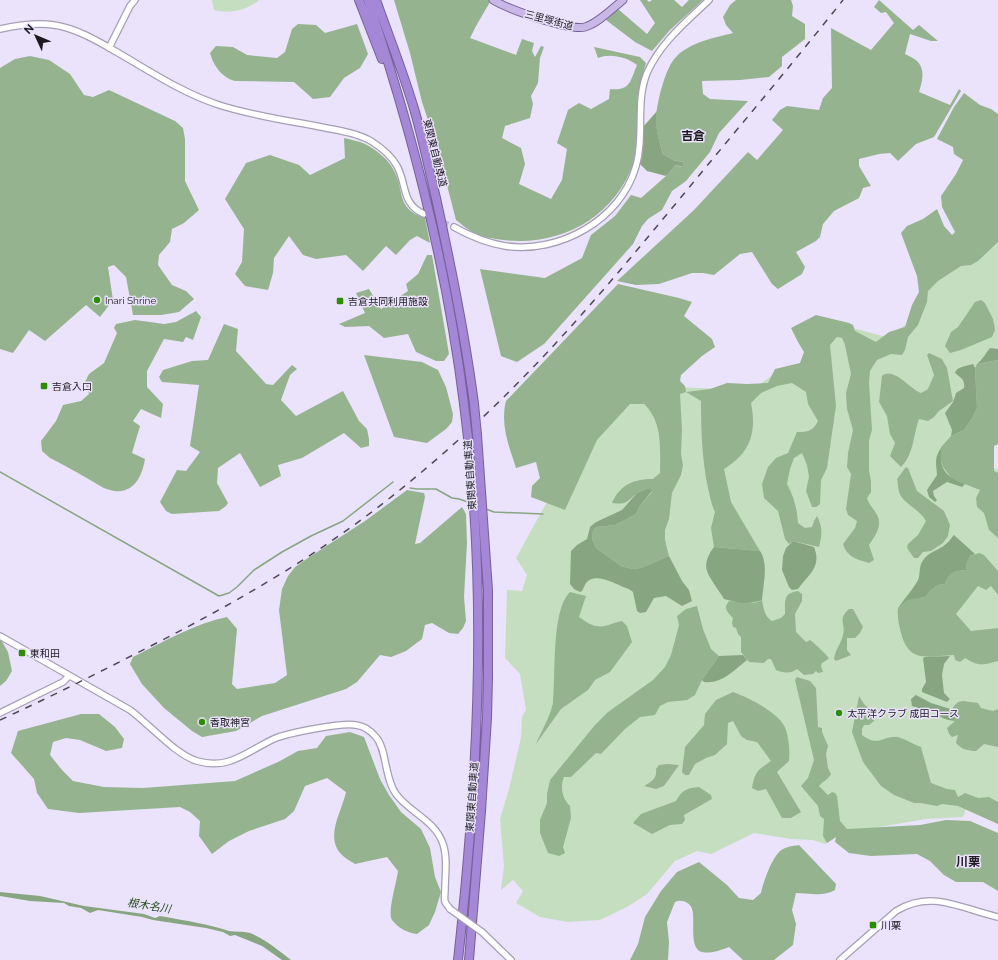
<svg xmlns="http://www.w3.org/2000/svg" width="998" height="960" font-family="Raleway,'Noto Sans JP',sans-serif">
<rect width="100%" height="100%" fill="#eae3fb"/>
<path fill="#c5dec0" d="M212 0H259C246 11 230 14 214 10Z
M998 206V442L991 445 990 466 998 470V824L966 809 963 817 926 819 844 833 825 844 813 840 791 839 754 833 711 854 697 851 675 861 647 894 627 907 600 920 568 922 540 917 516 903 523 891 513 880 501 890 504 866 500 819 509 789 521 738 522 717 526 710 520 674 505 658 507 590 522 591 527 575 516 558 543 509 598 419 628 402 671 387 752 390 778 371 802 364 849 327 886 337 909 323 921 287Z"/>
<path fill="#96b390" d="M394 0H489L490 2 476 26 470 38 516 55 522 39 534 43 532 51 535 57 541 46 544 47 540 58 538 83 531 96 533 104 530 118 505 126 502 138 521 148 525 164 519 184 551 199 562 180 567 149 557 143 568 110 579 103 591 109 609 99 610 89C631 91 630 81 637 65 627 57 610 53 598 58L594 47 640 57 646 63C643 74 639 86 639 98 638 118 641 144 634 162 611 226 546 253 482 236 472 234 464 226 456 220L437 147 422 102 410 53Z
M640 0H647L649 2 652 0H674L682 7 689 0H703L670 30 652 51 635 42 606 20 618 9 647 34 655 23Z
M736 0H791L793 6 792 16 805 24V39L782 57V66L769 77 740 80 702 81 703 94 710 99 748 101 719 133 710 152 686 181 672 191 662 210 648 219 642 226 633 244 544 344 517 362 501 356 480 269 545 278 582 258 591 235 615 216 631 195 641 198 666 176 676 165 682 167V162L673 160 663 154C660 143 655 129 656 118 657 102 665 68 676 57 690 42 714 38 733 33L726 25 723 17 730 5Z
M879 0 913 30 919 25 938 41H931L910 34 905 54C909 56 914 58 917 61 926 70 922 82 919 92L950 105 959 89 961 91 934 137 916 144 898 161 890 153 879 154 859 159V166L871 186 863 188 859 198 834 211 823 224 820 237 816 241 796 252 805 267 802 274 778 289 772 284 752 252 740 254 714 275 703 273H692L659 284 636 285 617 281 694 210 748 152 757 160 783 130 772 120 780 110 787 106 819 110 823 98 832 88 831 28 871 50 894 23 886 12 881 13 874 7Z
M298 24 316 25 325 33 357 24 368 54 360 68 344 78 330 97 313 99 294 82 235 81C222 78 213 65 210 53L216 46 233 47 247 55 277 58 285 52 292 29Z
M30 56 49 60 70 74 84 95 93 97 109 90 175 121 183 128 185 139V181L199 210 184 223 172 229 170 242 159 255 158 265 172 285 186 291 194 299 179 312 161 315H133L126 277 114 265 108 267 113 300 100 317 86 305 45 341 29 330 13 353 0 349V68L15 59Z
M964 93 980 105 991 109 998 114V242L978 261 971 265 961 266 938 281 928 291 927 302 918 325 908 337 905 350 902 355 891 354 877 360 870 371 869 383 872 430 869 440V470L871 481V492L867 498C869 505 874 509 877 515 883 526 875 536 869 545L874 560 869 563C856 559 847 557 843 544L855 528 857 521 848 515 846 509 851 474 847 467 848 453 853 430 847 409 846 393 851 374 845 345 842 338 837 337 830 345 836 406 827 468 821 480 820 504 816 507H812L806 491 809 477 807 465 802 453 794 458 790 469 787 484C794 497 797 508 798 523L805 528 812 527 814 521 817 516C823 527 822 535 819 547L793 541 789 544 785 539 778 511 764 498 762 484 768 467 776 458 788 453 797 432C808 432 813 431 818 421L808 404 806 392 792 383 777 386 761 393 751 403C757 433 750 453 724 469L731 502 760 551 714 547 711 528 715 512C711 504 710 496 708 488 702 460 701 430 701 401L686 392 680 394 682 430 681 454 683 465 681 475 672 493 669 519 665 530V540L669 556 641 568 632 569 621 566 596 548 592 539 593 530 597 527 615 525 636 514 639 507 652 492 648 488C644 490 639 491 636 494 626 502 627 505 612 503 620 485 633 479 653 479L660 473C660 448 663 422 644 404H630L597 440 565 510 531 497 532 486 540 478 536 462 516 468C509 446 500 425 506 401L618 284 679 298 692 302 684 316 712 339 715 347 702 356 681 375 680 381 685 386 686 392 710 389 727 383 747 384 768 383 775 369 800 363 804 352 798 342 791 328 816 315 849 323 853 325 855 331 876 342 889 332 905 327 912 305 919 292 917 276 901 233 907 226 923 219 937 209 944 226 952 235 955 232 942 207 941 196 956 174 963 160 954 154 953 147 937 139 954 107Z
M344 138C351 140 359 141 365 144 375 149 388 159 393 169 406 190 394 208 425 218L430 243 417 236 410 240 396 255 386 246 363 271 346 255 316 259 303 255 289 236 274 258 273 273 268 290 245 286 235 274 242 262 244 229 225 199 246 163 270 155 299 165 310 175 345 158Z
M427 255H432L449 354 444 361H436L416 352 408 334 384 338 369 326 345 327 339 324 365 313 356 293 369 289 381 309 408 291 406 284 418 274Z
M981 300 985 303 993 319 995 330 992 337 961 350 950 353 945 346 951 332 958 327 975 302Z
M196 311 201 317 193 340 186 337 183 342 164 339 147 371V387L163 404 161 418 141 409 133 421 140 426 132 453 145 459C142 478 132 496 110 490 101 488 93 481 85 477 73 470 62 464 50 458L42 451 41 441 56 421 63 405 81 401 89 394 85 382 89 374 104 363 117 333 114 328 116 324 135 320 164 324 176 322Z
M224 324 238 329 236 351 266 384 273 385 292 365 297 369 290 375 281 400 296 416 343 391 359 421 367 429 369 439V446L361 448 344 433 302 458 278 465 281 476 260 487 240 453 218 468 217 483 228 503 226 506 219 511 172 514 166 511 160 502 177 470 186 471 200 452 190 446 199 385 162 382 159 377 163 370 192 361 208 360Z
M929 353 942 359 947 368 953 401 939 411 934 417 928 421 919 419C913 436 914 454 901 467L890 456 895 443 890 434 887 416 879 402 882 376C893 366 910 389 921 393L928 389 934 375 927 355Z
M364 355 422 362 438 370 446 387 453 414 452 422 446 429 427 443 394 437Z
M998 360V444L994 446V471L998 473V538L989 530 984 513 977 507 976 498 980 490 952 479 943 467 940 457 942 446 951 436 964 430 973 417 977 407 975 368 977 364Z
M906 467 908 468 917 491 944 511 950 525 948 536 943 543 931 551 923 552 918 558H914L907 548 908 544 918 535 926 521C920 509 903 504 899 492 898 488 898 483 897 479Z
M407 490 424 493 425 497 415 544 420 543 462 507 466 514 467 543 464 597 466 621 463 628 458 634 449 633 432 623 425 625 422 639 406 651 391 657 380 655 357 682 346 689 262 716 236 731 202 737 192 731 164 708 142 684 130 664 133 657C163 642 194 624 227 617L237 629 232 684 237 689 275 683 287 675 279 610 282 589 288 576 295 567 308 558 365 521Z
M979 553 984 555 998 571V595L991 586 986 590 978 586 956 614 971 631 998 628V661C983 665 979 667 965 658L960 662 955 660 954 655C928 656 909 664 901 633 899 625 897 617 898 608L907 599 925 597 931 590 938 585 945 584C950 572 953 571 966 570L967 560 970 556Z
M798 591 802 594V601L795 614 796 632 806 642 810 640C813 642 826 654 829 658L827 660 822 663 821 666 823 672 818 673 816 671 813 674 804 675 797 669C791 674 782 673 776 670L771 659H768L764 663 749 662 741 652V637L738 634 736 628 733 627 732 623 733 618C727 611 723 609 729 601L754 603 762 600C764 609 764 616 772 621L781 618 785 614C785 601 783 593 798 591Z
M570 592 586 596 579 617C584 620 591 626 597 626 605 628 614 622 622 621L627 626 632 642 610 672 595 680 588 690 561 709 536 744C540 734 552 713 553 702 556 676 551 610 570 592Z
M697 606 703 629 711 649 719 656 702 680 695 695 687 700 668 702 660 706 655 715 640 717 625 729 601 754 596 753 571 777H564C560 787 562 798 570 806L571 818 563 847 565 853 559 856 548 853 540 833V820L547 803V794L550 780 595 725 608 712 653 680 665 667 671 655 679 625 677 616 686 609Z
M849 609H853L863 627 860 633 855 638H847V650L851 655 836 661 834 659C835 650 841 644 843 635 846 623 837 620 849 609Z
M0 638 8 652 12 671 6 681 0 686Z
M797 677 810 681 816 688 818 727 822 728V732L828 746 826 754 828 768 831 774C828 780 823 781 819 786L828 795 832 792 835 793 837 796 840 821 847 829 920 825 946 820 970 821 998 833V891L983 882H956L944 875 930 861 917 854 871 856 849 853 835 842 836 837 827 843 823 836 824 819 820 816 818 806 801 786 808 778 814 760 795 680Z
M733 692C749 698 781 713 786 730 789 740 790 751 789 761L777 772 801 812 791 818H782L766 789 758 791 752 788C755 771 758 770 771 761L757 742 747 740 741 736 733 721 728 723 727 744 715 755 706 758 695 764 689 775H685L682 772 685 747 704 725 705 714 716 700Z
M859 696 864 704 874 713V721L869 725H864L862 729V735C879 748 883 735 898 737 903 738 915 745 921 747L931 783 947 789 955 790 958 797 965 793 978 798 989 797 998 802V824L958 806 942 804 937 806 920 803H914L894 795 881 786 863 762 852 732Z
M963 701 978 703 981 708 993 711 998 709V747L984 744 976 751C968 751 961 749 956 743L958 735 952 737 949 734 947 728 955 721 953 707 958 702Z
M81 714H99L115 727 124 739 122 748 106 751 80 740 66 738 53 742 50 755 62 770 73 781 104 787 143 788 235 781 278 762 298 751 317 748 326 736 350 732 364 737 380 779 389 795 401 812 421 829 430 848 435 877 441 892 435 912 429 925 417 934C408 933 398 928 392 920 387 913 397 881 398 871L387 857 355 864C351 861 346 859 342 855 324 838 342 811 346 792L327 778 305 786 294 811 285 819 249 831 229 841 212 854 199 836 200 821 190 812 180 807 79 813 48 809 37 793 34 779 11 753 18 731Z
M667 764 679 765 664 786 656 789 644 786C652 781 657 779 656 769L659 765Z
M699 787 711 795 712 799 684 815 685 820 682 824 670 825 652 834 633 823 641 814 676 801C682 790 687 788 699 787Z
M799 845 836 884 835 890C824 897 808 893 796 893L792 910 796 924 793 945 774 960H743L729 947C721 950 711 954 702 952 688 949 696 919 692 909 690 902 681 899 675 902L667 922 669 942 668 960H630L638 944 645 917 661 891 677 872 699 862 727 885 739 898 753 900 761 893C763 883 771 860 779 852 784 847 792 846 799 845Z"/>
<path fill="#88a582" d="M657 111C654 125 659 140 663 154L673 160 682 162 683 167 676 165 666 176 647 171 638 162 643 127Z
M990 348 998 349V360L977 364C983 359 985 354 990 348Z
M973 364 975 368 977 407 973 417 964 430 951 436 952 430 945 413 953 402 956 393 964 388C965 379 961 378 955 373 956 367 966 366 973 364Z
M942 446C938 468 945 477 965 484L962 487 947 482 933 491 934 496 937 500 935 502 929 497 927 490 937 475C936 461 934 459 942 446Z
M648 488 652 491 639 507 636 514 615 525 597 527 593 530 592 539 596 548 621 566 632 569 641 568 669 556 682 581 689 590 692 601 682 606 666 596 654 598 646 612 640 613 637 611 633 592C629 588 624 588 619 585 610 581 594 573 586 583 585 585 583 589 582 591L580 592 574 589 570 584 571 551 577 545 587 539 590 527 596 522 622 510 637 493Z
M954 535 975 554 970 556 967 561 966 570C953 571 950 572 945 584L938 585 931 590 925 597 907 600 898 608C904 599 912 591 918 580 921 573 918 566 924 559 932 549 943 551 953 536Z
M793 541 814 547C822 567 809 574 798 589L792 590 789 587 782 570 783 556 786 548Z
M714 547 760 551C769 564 763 585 762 600 748 605 738 603 724 599 720 592 709 578 707 571 704 564 709 553 714 547Z
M743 655 747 660C733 671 722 684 704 682L702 680 719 656Z
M950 656 944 664 942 675 944 693 950 699 947 702 922 692V689L926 682 923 658 925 657Z
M916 695 931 703 954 710 955 721C946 720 940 718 934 711L929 712 912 706 911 699Z
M0 892 40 896 84 906 144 914 155 918 160 916 166 917C187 921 208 924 229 931 234 932 243 931 250 933 265 939 278 950 291 960H282L262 946 235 935 230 936 223 932 206 928 153 920 142 917 98 910 90 913 81 908 69 906 64 903 30 901 0 896Z"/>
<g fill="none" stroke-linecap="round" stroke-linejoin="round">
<path stroke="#88a582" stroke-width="1.5" d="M0 472 219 596 229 593 237 587 254 570 282 552 311 536 343 521 393 482
M410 488 417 489H436L452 498 459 499 471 503
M486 509 494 512 543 514"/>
<path stroke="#c1bbd0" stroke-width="5.5" stroke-dasharray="5.5 3" stroke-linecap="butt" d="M428 215 454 227"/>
<g stroke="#a59eb5" stroke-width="8">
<path id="tertiary" d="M0 29C18 25 36 22 54 25 75 28 96 40 115 51 148 70 182 93 219 105 250 115 284 120 316 126 335 130 355 132 371 141 382 148 391 155 397 166 407 184 401 204 424 214
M109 48 130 6 135 0
M454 227C470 236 487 243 505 246 559 254 621 220 636 166 645 136 635 103 647 73 660 43 686 22 709 0
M0 636 130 710C149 724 176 755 197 761 230 771 248 750 276 738 289 733 343 722 356 725 364 726 371 731 376 737 387 750 384 777 396 794 410 813 435 820 443 844 448 858 445 875 445 889 445 893 444 898 445 902 446 904 449 907 450 909
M0 713 63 682 69 676
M482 932 511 960
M840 960 896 911C932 889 961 909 998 917"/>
</g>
<g stroke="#756198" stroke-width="9">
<path id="primary" d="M493 0C508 9 569 31 585 27 597 24 613 8 623 0"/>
</g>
<g stroke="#756198" stroke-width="10">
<path id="motorway" d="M359 0 382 59
M368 0C412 131 447 266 464 404
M376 0C389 37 404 74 415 112 423 140 429 169 436 198 451 266 465 334 474 404
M458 960C477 787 487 612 468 438
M469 960 481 811 487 718 488 677V590L477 435"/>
</g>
<use href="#tertiary" stroke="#fff" stroke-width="5.5"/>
<use href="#primary" stroke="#c8b7e7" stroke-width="7"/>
<use href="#motorway" stroke="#a487d7" stroke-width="8"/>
<path stroke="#4d4955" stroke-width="1.5" stroke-dasharray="7 7" stroke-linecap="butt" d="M0 720C46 699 92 676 137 653 216 613 294 570 365 517 428 470 487 416 541 359 594 303 643 243 692 184 743 122 794 62 843 0"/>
<g stroke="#a59eb5" stroke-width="8" stroke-linecap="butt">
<path id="tertiary-bridge" d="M450 909 482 932"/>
</g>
<g stroke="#756198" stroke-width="10" stroke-linecap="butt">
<path id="motorway-bridge" d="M464 404 468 438
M474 404 477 435"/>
</g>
<use href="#tertiary-bridge" stroke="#fff" stroke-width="5.5"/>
<use href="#motorway-bridge" stroke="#a487d7" stroke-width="8"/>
</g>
<g fill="#2d8e06" stroke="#eae3fb" stroke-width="1.5">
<circle cx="97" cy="300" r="4"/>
<rect x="336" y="297" width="8" height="8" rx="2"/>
<rect x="40" y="382" width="8" height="8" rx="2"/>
<rect x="18" y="649" width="8" height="8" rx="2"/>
<circle cx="839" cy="713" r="4"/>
<circle cx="202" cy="722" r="4"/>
<rect x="869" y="921" width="8" height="8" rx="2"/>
</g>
<g text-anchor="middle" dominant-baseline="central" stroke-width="3" stroke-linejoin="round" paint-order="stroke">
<g font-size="10" fill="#1d1a22" stroke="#eae3fb">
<text transform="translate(549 20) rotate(15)">三里塚街道</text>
<text transform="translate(435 153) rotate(76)">東関東自動車道</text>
<text transform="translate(470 475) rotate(-94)">東関東自動車道</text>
<text transform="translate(472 797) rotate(-86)">東関東自動車道</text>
</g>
<g font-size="10" fill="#1d1a22" stroke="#eae3fb" text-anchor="start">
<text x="105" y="300">Inari Shrine</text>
<text x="348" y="301">吉倉共同利用施設</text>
<text x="52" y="386">吉倉入口</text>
<text x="30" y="653">東和田</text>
<text x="847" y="713">太平洋クラブ 成田コース</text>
<text x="210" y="722">香取神宮</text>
<text x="881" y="925">川栗</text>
</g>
<g font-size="11" font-style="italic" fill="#214918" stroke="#eae3fb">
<text transform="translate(149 906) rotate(9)">根木名川</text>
</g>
<g font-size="12" font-weight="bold" fill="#1d1a22" stroke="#eae3fb">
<text x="693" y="136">吉倉</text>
<text x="968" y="862">川栗</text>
</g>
</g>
<g transform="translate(36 36) rotate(314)" stroke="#eae3fb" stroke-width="3" paint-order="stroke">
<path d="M0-3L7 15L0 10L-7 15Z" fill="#1d1a22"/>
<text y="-6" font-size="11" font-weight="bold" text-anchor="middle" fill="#1d1a22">N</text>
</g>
</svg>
